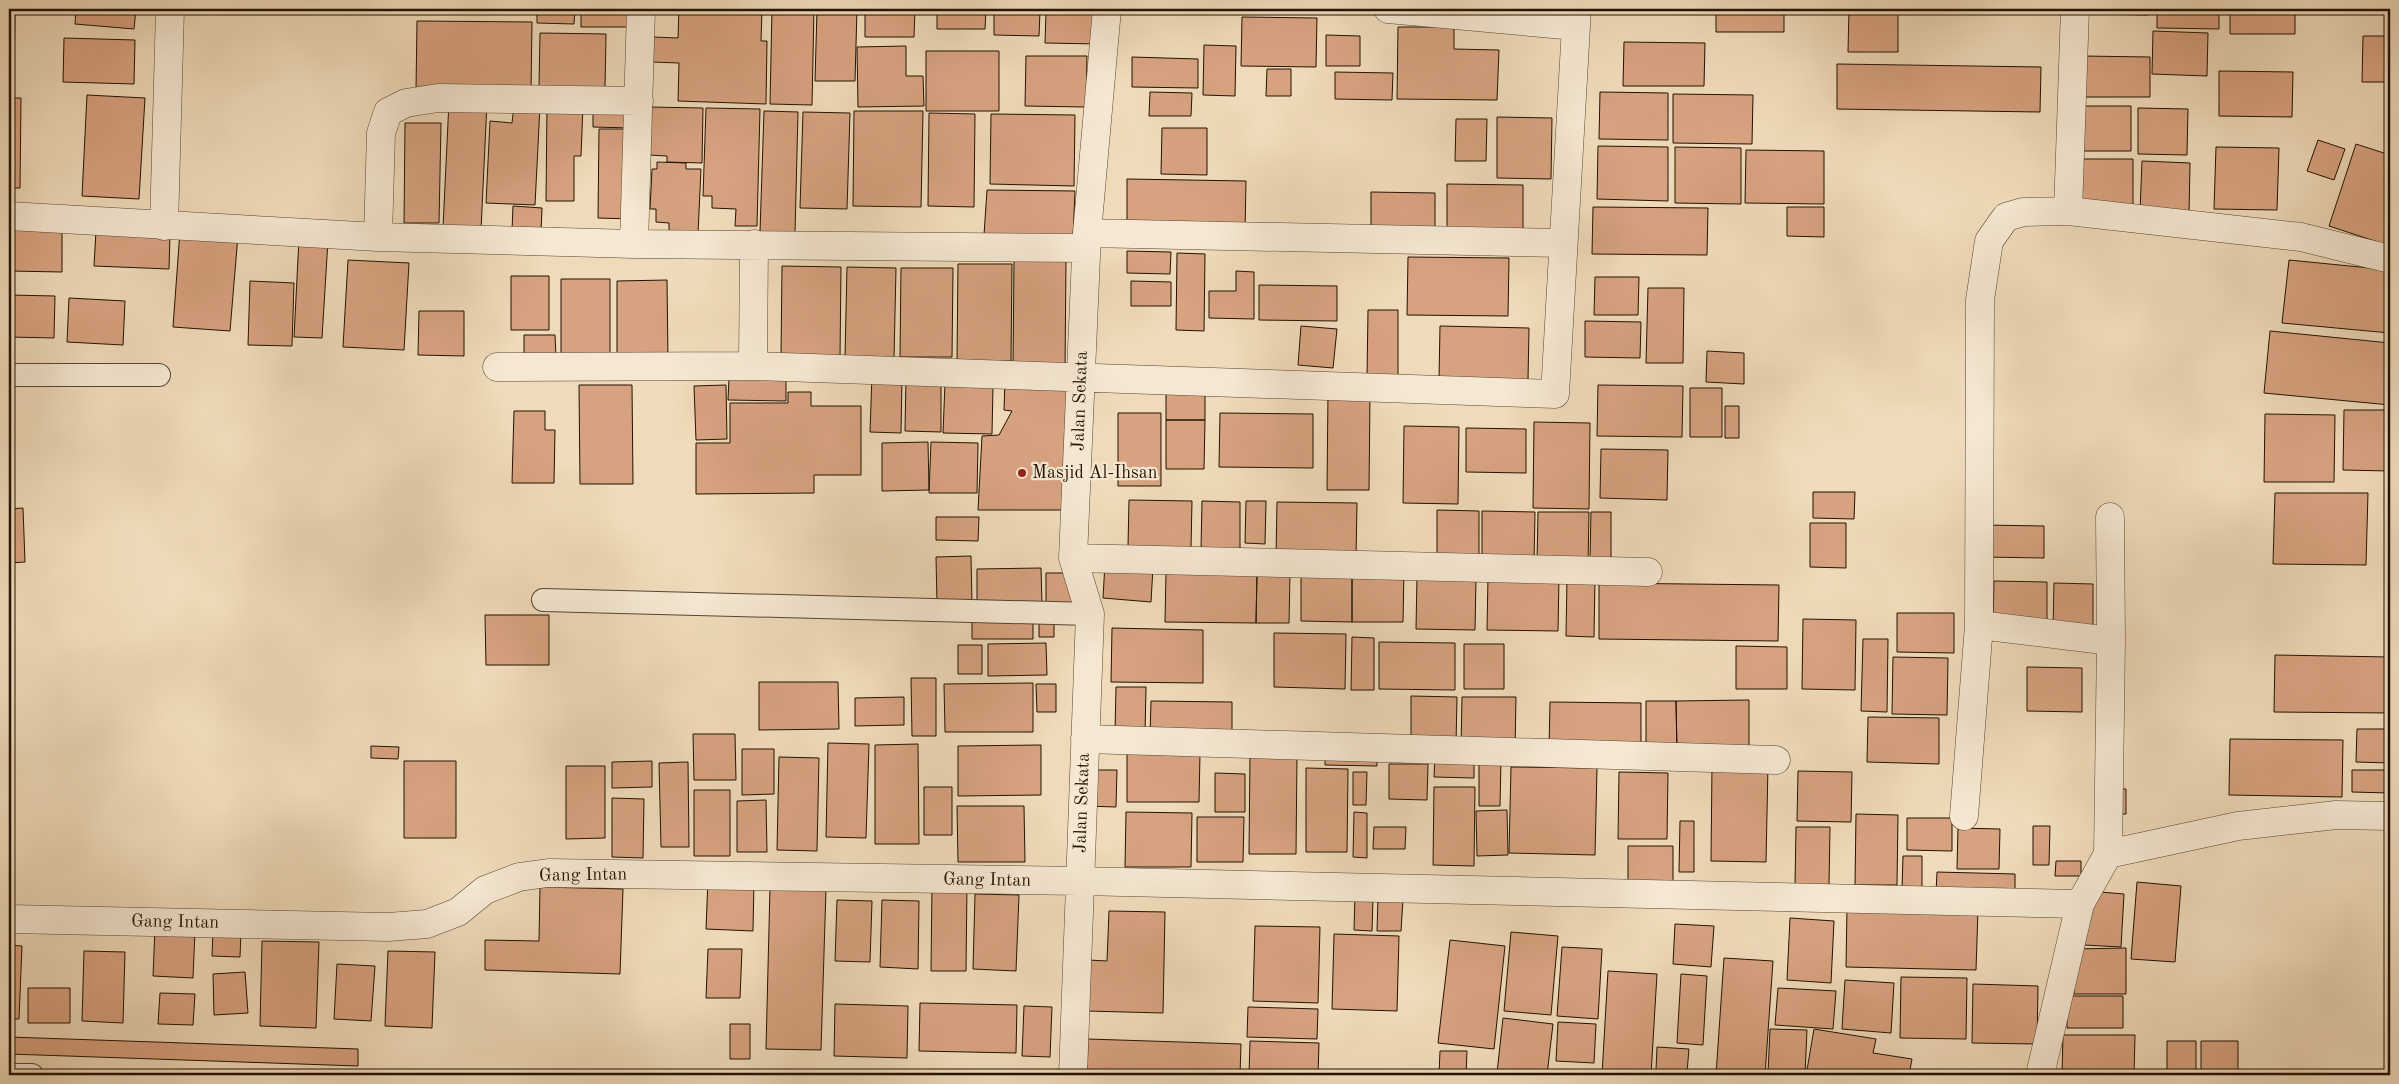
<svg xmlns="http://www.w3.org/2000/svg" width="2399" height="1084" font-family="'Old Standard TT',serif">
<rect width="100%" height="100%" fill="#efdab9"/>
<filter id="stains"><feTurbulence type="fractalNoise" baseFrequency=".004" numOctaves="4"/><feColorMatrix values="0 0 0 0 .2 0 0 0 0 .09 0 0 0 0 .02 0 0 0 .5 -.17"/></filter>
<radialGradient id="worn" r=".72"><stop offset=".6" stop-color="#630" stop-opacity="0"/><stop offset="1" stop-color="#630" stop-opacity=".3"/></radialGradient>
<path fill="#d7a280" stroke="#221301" d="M9 9H15L14 79H9Z
M76 9H136L134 29 75 24Z
M431 9H518V14H431Z
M537 9H575L574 24 537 23Z
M581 9H639V27H581Z
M679 9H762L761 41H767L766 104 678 101 679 63 652 62 653 37 678 38Z
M772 9H814L812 105 770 104Z
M817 9H857L855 81H815Z
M865 9H915L914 37H865Z
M937 9H986L985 29H937Z
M1716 9 1784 10V32H1716Z
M1849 9H1898V52H1848Z
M1916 9H1961V14L1916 13Z
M2093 9H2148V15L2093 14Z
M2157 9H2219V29L2157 28Z
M2230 9H2295V34H2230Z
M994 10 1040 11 1039 36 994 35Z
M1046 13 1100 14 1099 44 1045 43Z
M1242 17 1317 18 1316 67 1241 66Z
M417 21 532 22 531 91 416 90Z
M1398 27H1454V49L1499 50 1497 100 1397 99Z
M2153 31 2208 33 2207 76 2152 74Z
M540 33 606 34 605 88 539 87Z
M1326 35 1360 36V66H1326Z
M2363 36H2390V82H2362Z
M64 38 135 40 134 84 63 82Z
M1624 42 1705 43 1704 86H1623Z
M1204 45 1236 46 1235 96 1203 95Z
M906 46V76H923L924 106 858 107 857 47Z
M926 51H999V111H926Z
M1026 56H1087L1086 107 1025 106Z
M2083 56 2150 57V97H2082Z
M1132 57 1198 59V88L1132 87Z
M1837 64 2041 67 2040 112 1837 109Z
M1267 69H1291V96H1266Z
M2219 71 2293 72 2292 117 2219 116Z
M1335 72 1393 73 1392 100 1335 99Z
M1150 92 1192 93 1191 116H1149Z
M1600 92 1668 93V140L1599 139Z
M1673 94 1753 95 1752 144 1673 143Z
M87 95 145 98 139 199 82 196Z
M9 98H21L20 188H9Z
M449 101 487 102 481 230 443 228Z
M514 105 540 106 535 205 486 203 490 121 512 123Z
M547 105H583L581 156H574V201H546Z
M2077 106H2131V151H2076Z
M593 107 632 108 631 128 593 127Z
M649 107 703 108 702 163 667 162V156L649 155Z
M706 108 760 109 757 226H735L736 209 712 208V196H703Z
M2138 108 2188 109 2187 155 2138 154Z
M764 111 798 112 795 233 760 232Z
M854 111H923L921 207 853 206Z
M803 112 850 113 847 209 800 208Z
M929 113 975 114 974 207 928 206Z
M991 114 1075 115 1074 186 990 184Z
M1497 117 1552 118 1551 179 1497 178Z
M1456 119H1487L1486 161H1455Z
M405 123H441L439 223H404Z
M1162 128H1207V175L1161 174Z
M599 129H634L632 219 598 218Z
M2318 140 2345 149 2334 180 2307 171Z
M2356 144 2390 155V246L2329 226Z
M1598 146 1668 147V201L1597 199Z
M1675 147 1741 148V204L1675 203Z
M2216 147 2279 148 2277 210 2214 209Z
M1746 150 1824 151V204L1745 203Z
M2074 159H2133V207L2073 206Z
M2142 161 2190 163 2189 214 2140 213Z
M657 162 686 163V169H701L698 234 669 233V223L656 222V209H650L652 169H657Z
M1127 179 1246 181 1245 233 1127 232Z
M1447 184 1523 185V238L1447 237Z
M987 190 1075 191 1073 239 984 235Z
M1371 192 1435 193V236L1371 235Z
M513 206 542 208 541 233 512 231Z
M1593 207 1708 208 1707 255 1592 254Z
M1787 207H1824V237L1787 236Z
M9 223 62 224V272L9 271Z
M96 231 170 234 169 269 94 266Z
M180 231 238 235 230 331 173 327Z
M299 239 328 240 322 338 294 337Z
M1127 251 1171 252 1170 274 1127 273Z
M1177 253 1205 254 1204 331 1176 330Z
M1408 257 1509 258 1508 316 1407 315Z
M348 260 409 263 404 350 343 347Z
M1014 260 1066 261 1065 367H1013Z
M2289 260 2390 270V333L2282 323Z
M958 264H1012L1011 361H957Z
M782 266 841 267 840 358 781 357Z
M847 267 896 268 894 358 845 357Z
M901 268H953L952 357H900Z
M1236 271 1254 272V319L1209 318V291H1236Z
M511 276H549V330H511Z
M1595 277H1639L1638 315H1594Z
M561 279H610V358L561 359Z
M667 280 668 358H617V281Z
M250 281 294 283 292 346 248 345Z
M1131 281 1171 282V306H1131Z
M1259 285 1337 286V321L1259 320Z
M1648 288H1684L1683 363H1646Z
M9 295 55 296 54 338 9 337Z
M69 298 125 301 123 345 67 342Z
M1368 310H1398V378L1367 377Z
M419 311H464V356L418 355Z
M1585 321 1641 322 1640 358 1585 357Z
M1301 326 1337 329 1333 368 1298 365Z
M1440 326 1529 328 1528 380 1439 379Z
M2270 331 2390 343V405L2264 393Z
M524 335H555L556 357H524Z
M1707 351 1744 353V384L1706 382Z
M872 375 902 376 901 433 870 432Z
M729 378 786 379V401L728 400Z
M906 378 941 379V432L905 431Z
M1005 380 1070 381 1063 510H978L982 436 999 435 1012 411 1004 410Z
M945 383 993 385 992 434 943 433Z
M1166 383H1205V420H1166Z
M579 385H632L633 484H580Z
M726 385 727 439 696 440 694 386Z
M1598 385 1683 386 1682 437 1597 436Z
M1690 388H1722V437H1690Z
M788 392H811V406H861V475H814V493L696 494V443H730V403H788Z
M1328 392 1370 393 1369 490H1327Z
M1725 406H1739V438H1725Z
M2344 410H2390V471L2343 470Z
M514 411H545V430H555L554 483H512Z
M1118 413H1161V486H1118Z
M1220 413 1313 414V468L1219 467Z
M2265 414 2335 415 2334 482H2264Z
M1166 420H1205L1204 469H1166Z
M1534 422 1590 423 1589 509 1533 508Z
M1404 426 1459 427 1458 504 1403 503Z
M1466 428 1526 429V473L1466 472Z
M928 442 929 490 882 491V443Z
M931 442 978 443 977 493H929Z
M1601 449 1668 450 1667 500 1600 498Z
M1813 492H1855L1854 519 1813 518Z
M2275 493H2368L2366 565 2273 564Z
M1129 500 1192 501 1191 548 1128 547Z
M1202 501 1240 502V550L1201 549Z
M1246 501H1266L1265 544 1245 543Z
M1277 502 1357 503 1356 558 1276 557Z
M23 508 25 562 9 563V509Z
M1437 510 1479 511V563H1437Z
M1482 511 1535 512 1534 563H1482Z
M1538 512H1589L1588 564 1537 563Z
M1591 512H1611V561L1590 560Z
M936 517H979L978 541 936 540Z
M1810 523H1846V568L1810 567Z
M1984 525 2044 526V558L1984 557Z
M971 556 972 605H937L936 557Z
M1105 563 1153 567 1151 602 1103 598Z
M1301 567H1352V622L1301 621Z
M1352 567 1404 568 1403 622H1352Z
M1041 568 1042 605H977V569Z
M1166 572 1257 573 1256 623 1165 622Z
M1046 573H1072L1073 610H1046Z
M1257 573H1290L1289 623H1256Z
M1417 577 1476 578 1475 630 1416 629Z
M1488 577H1559L1558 631 1487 630Z
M1567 578H1595L1594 637 1566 636Z
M1994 581 2047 582V624L1993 623Z
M1599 583 1779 585 1778 641 1599 639Z
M2054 583 2093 584V629H2053Z
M1897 613H1954V653L1897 652Z
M485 615H549V665H486Z
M1803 619 1856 620 1855 690 1802 689Z
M1033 620V639H972V621Z
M1039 622H1054V637H1039Z
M1112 628 1203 630V683L1111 682Z
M1274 633 1346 634 1345 689 1274 687Z
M1352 637 1374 638V690H1351Z
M1863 639H1888L1887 712 1861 711Z
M1379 642 1455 643V690L1379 689Z
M1046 643 1047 675 988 676V644Z
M1464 644H1504V689H1464Z
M958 645H982V674H958Z
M1736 646 1787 647V689H1736Z
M2275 655 2390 657V713L2274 712Z
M1893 657 1948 658 1947 715 1892 714Z
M2027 667 2082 668V712L2027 711Z
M911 678H936V736H912Z
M759 682H838L839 729 759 730Z
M1033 683V732H945L944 684Z
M1036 684H1056V712H1037Z
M1116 687H1146L1145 733 1115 732Z
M1411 696 1457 697 1456 746 1411 745Z
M904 697V725L855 726V698Z
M1462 697H1516L1515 749 1461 747Z
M1749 700V752H1677L1676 701Z
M1151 701 1232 702V737L1150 736Z
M1646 701H1676L1677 752H1646Z
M1550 702 1641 703V750L1549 749Z
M1868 717 1939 718V764L1867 762Z
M2357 729H2390V763L2356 762Z
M693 734H735L736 780H694Z
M2230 739 2343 740 2342 797 2229 795Z
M828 743 869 744 866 838 826 837Z
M918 744 919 844H875V745Z
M1041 745V795L958 796V746Z
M371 746 399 747 398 759 371 758Z
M742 749H774V794L742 795Z
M1325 751 1377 752V766L1325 765Z
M1127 752 1200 754 1199 802H1127Z
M1250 755 1297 756 1296 854H1249Z
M1435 756H1474V778L1434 777Z
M779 757 819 758 817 851 777 850Z
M1479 759H1501L1500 806H1479Z
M404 761H456V838H404Z
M652 761V787L612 788V762Z
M688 762 689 847H661L659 763Z
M1389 764H1428L1427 800 1389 799Z
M1712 765H1768L1766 862 1711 861Z
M566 766H605V838L566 839Z
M1511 767 1597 768 1595 855 1509 853Z
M1306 768 1348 769 1347 852H1306Z
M1086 770H1117L1116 807 1085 806Z
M2352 770H2390V793L2352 792Z
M1798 771 1852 772 1851 822 1797 821Z
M1353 772H1367L1366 805H1353Z
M1619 772 1668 773 1667 839H1618Z
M1215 773 1245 774V812H1215Z
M924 787H952V835H924Z
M1434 787H1475L1474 866 1433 865Z
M2111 789H2126V814H2111Z
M694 790H730V856H694Z
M612 798 644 799 643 858 612 857Z
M766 800 767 852H737V801Z
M957 806H1024L1025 862H958Z
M1507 810 1508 855 1477 856 1476 811Z
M1126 812 1192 813 1191 867H1125Z
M1354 812 1367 813V858L1353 857Z
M1856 814 1898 815 1897 885H1855Z
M1197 817H1244L1243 862H1197Z
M1907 818H1952V851L1907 850Z
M1680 821H1694V872H1679Z
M2033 826H2050L2049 865H2033Z
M1374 827H1406L1405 849H1373Z
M1796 827H1830L1829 885 1795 884Z
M1958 828 2000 829 1999 869H1957Z
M1628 846H1673V887L1628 886Z
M1903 856H1922V889H1902Z
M2056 861H2081V876H2055Z
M1937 872 2015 874V894L1936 893Z
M708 879 754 881 753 931 706 929Z
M2137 882 2181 886 2175 962 2131 959Z
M932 884 967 885 966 971H931Z
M540 887 623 889 620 974 485 970V940L539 941Z
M770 887 826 889 821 1050 766 1049Z
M2088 891 2124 894 2121 947 2084 945Z
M975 894 1019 895 1016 971 973 969Z
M1355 896 1373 897 1372 931 1354 930Z
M1378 898 1403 899 1401 931H1377Z
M837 900 872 901 870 962 835 961Z
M882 900 919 901 918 969 880 967Z
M1847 907 1978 910 1976 970 1846 967Z
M1109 911 1165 912 1163 1013 1087 1011 1088 960 1107 961Z
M1790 918 1834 921 1831 983 1787 980Z
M1675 924 1714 926 1711 967 1673 964Z
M1255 926 1320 927 1318 1003 1253 1001Z
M155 929 195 931 193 978 153 976Z
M213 931H241L240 957 212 956Z
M1511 932 1558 936 1551 1015 1504 1011Z
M1334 934 1399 936 1397 1011 1332 1009Z
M1450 940 1505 946 1494 1049 1438 1043Z
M262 941 319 942 316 1028 260 1026Z
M9 945 22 946 19 1019H9Z
M1562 947 1602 949 1598 1019 1557 1016Z
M2126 948V994H2074V949Z
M708 949H742L740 998H706Z
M84 951 125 952 123 1023 82 1021Z
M388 951 435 952 432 1028 385 1026Z
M1724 958 1773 961 1765 1075H1716Z
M337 964 375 966 371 1021 334 1019Z
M1608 971 1657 974 1651 1075H1602Z
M245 972 248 1013 214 1015 213 974Z
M1681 974 1707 976 1703 1045 1677 1043Z
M1901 977 1967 978 1966 1039 1900 1038Z
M1845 980 1894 983 1891 1033 1842 1029Z
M1973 984 2038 986 2037 1044 1972 1043Z
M28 988H70V1023H28Z
M1778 988 1836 991 1833 1029 1775 1025Z
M160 993 195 994 193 1025 158 1024Z
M2067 996H2123V1028H2067Z
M920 1003 1017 1005 1016 1053 919 1051Z
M835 1004 908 1006 907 1058 834 1056Z
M1024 1006 1052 1007 1050 1057 1022 1056Z
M1248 1007 1318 1009 1317 1039 1247 1037Z
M1503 1018 1553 1024 1547 1075 1497 1073Z
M1558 1022 1596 1024 1594 1063 1556 1061Z
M730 1024H750V1059H730Z
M1770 1029 1807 1030 1805 1075 1768 1074Z
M1814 1029 1876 1039 1873 1053 1912 1059 1909 1075H1816L1817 1071 1807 1070Z
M2063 1035H2135L2134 1075H2062Z
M9 1037 358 1049V1066L9 1054Z
M1088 1039 1241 1044 1240 1075H1087Z
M1250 1041 1319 1043 1318 1075H1249Z
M2167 1041H2196V1075H2167Z
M2201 1041H2238V1075H2201Z
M1657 1047 1689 1049 1687 1072 1656 1070Z
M1440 1051H1467L1466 1075H1439Z
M1967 1074 2021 1075H1967Z"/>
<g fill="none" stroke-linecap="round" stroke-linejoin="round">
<g stroke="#55452f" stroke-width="24">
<path id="service" d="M9 375H159
M543 600 1090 614
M9 1075H32"/>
</g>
<g stroke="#55452f" stroke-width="29">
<path id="minor" d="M1388 9 1575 26
M2068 211 2075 9
M9 216 378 237 634 244 1086 248
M164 226 170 9
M1087 233 1563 243
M378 237 381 133 388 112 406 103 438 98 639 101
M634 244 641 9
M753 366 754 244
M497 367 753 366 1555 394 1577 9
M1073 558 1648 572
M1979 625 2111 641
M1085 739 1776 760
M1964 816 1979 625 1980 300 1989 241 2006 217 2023 212 2068 211 2301 237 2390 259
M2108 854 2111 641 2110 517
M9 919 388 927 427 924 458 912 485 890 519 877 548 873 1079 881 2080 904
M1073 1075 1090 614 1073 558 1087 233 1107 9
M2040 1075 2080 904 2108 854 2238 826 2336 815 2390 816"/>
</g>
<use href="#service" stroke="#f5e7d2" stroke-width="22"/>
<use href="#minor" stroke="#f5e7d2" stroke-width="28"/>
</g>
<circle fill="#8f2418" stroke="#f5e7d2" stroke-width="2" cx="1022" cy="473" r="5"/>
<g text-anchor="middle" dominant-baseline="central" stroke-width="4.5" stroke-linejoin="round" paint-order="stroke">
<g font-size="18" fill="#221301" stroke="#f5e7d2">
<text transform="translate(1080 401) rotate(-88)">Jalan Sekata</text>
<text transform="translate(1082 803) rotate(-88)">Jalan Sekata</text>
<text transform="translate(583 875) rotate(-1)">Gang Intan</text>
<text transform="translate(987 880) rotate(1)">Gang Intan</text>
<text transform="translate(175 922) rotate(1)">Gang Intan</text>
</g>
<g font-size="18" fill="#221301" stroke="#f5e7d2" text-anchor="start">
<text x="1032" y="473">Masjid Al-Ihsan</text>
</g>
</g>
<rect width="2399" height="1084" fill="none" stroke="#efdab9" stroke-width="30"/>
<rect x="10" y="10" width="2379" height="1064" fill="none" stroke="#221301" stroke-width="2.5"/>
<rect x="15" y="15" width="2369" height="1054" fill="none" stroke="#221301"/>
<rect width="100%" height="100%" filter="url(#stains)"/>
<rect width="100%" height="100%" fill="url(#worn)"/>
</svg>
